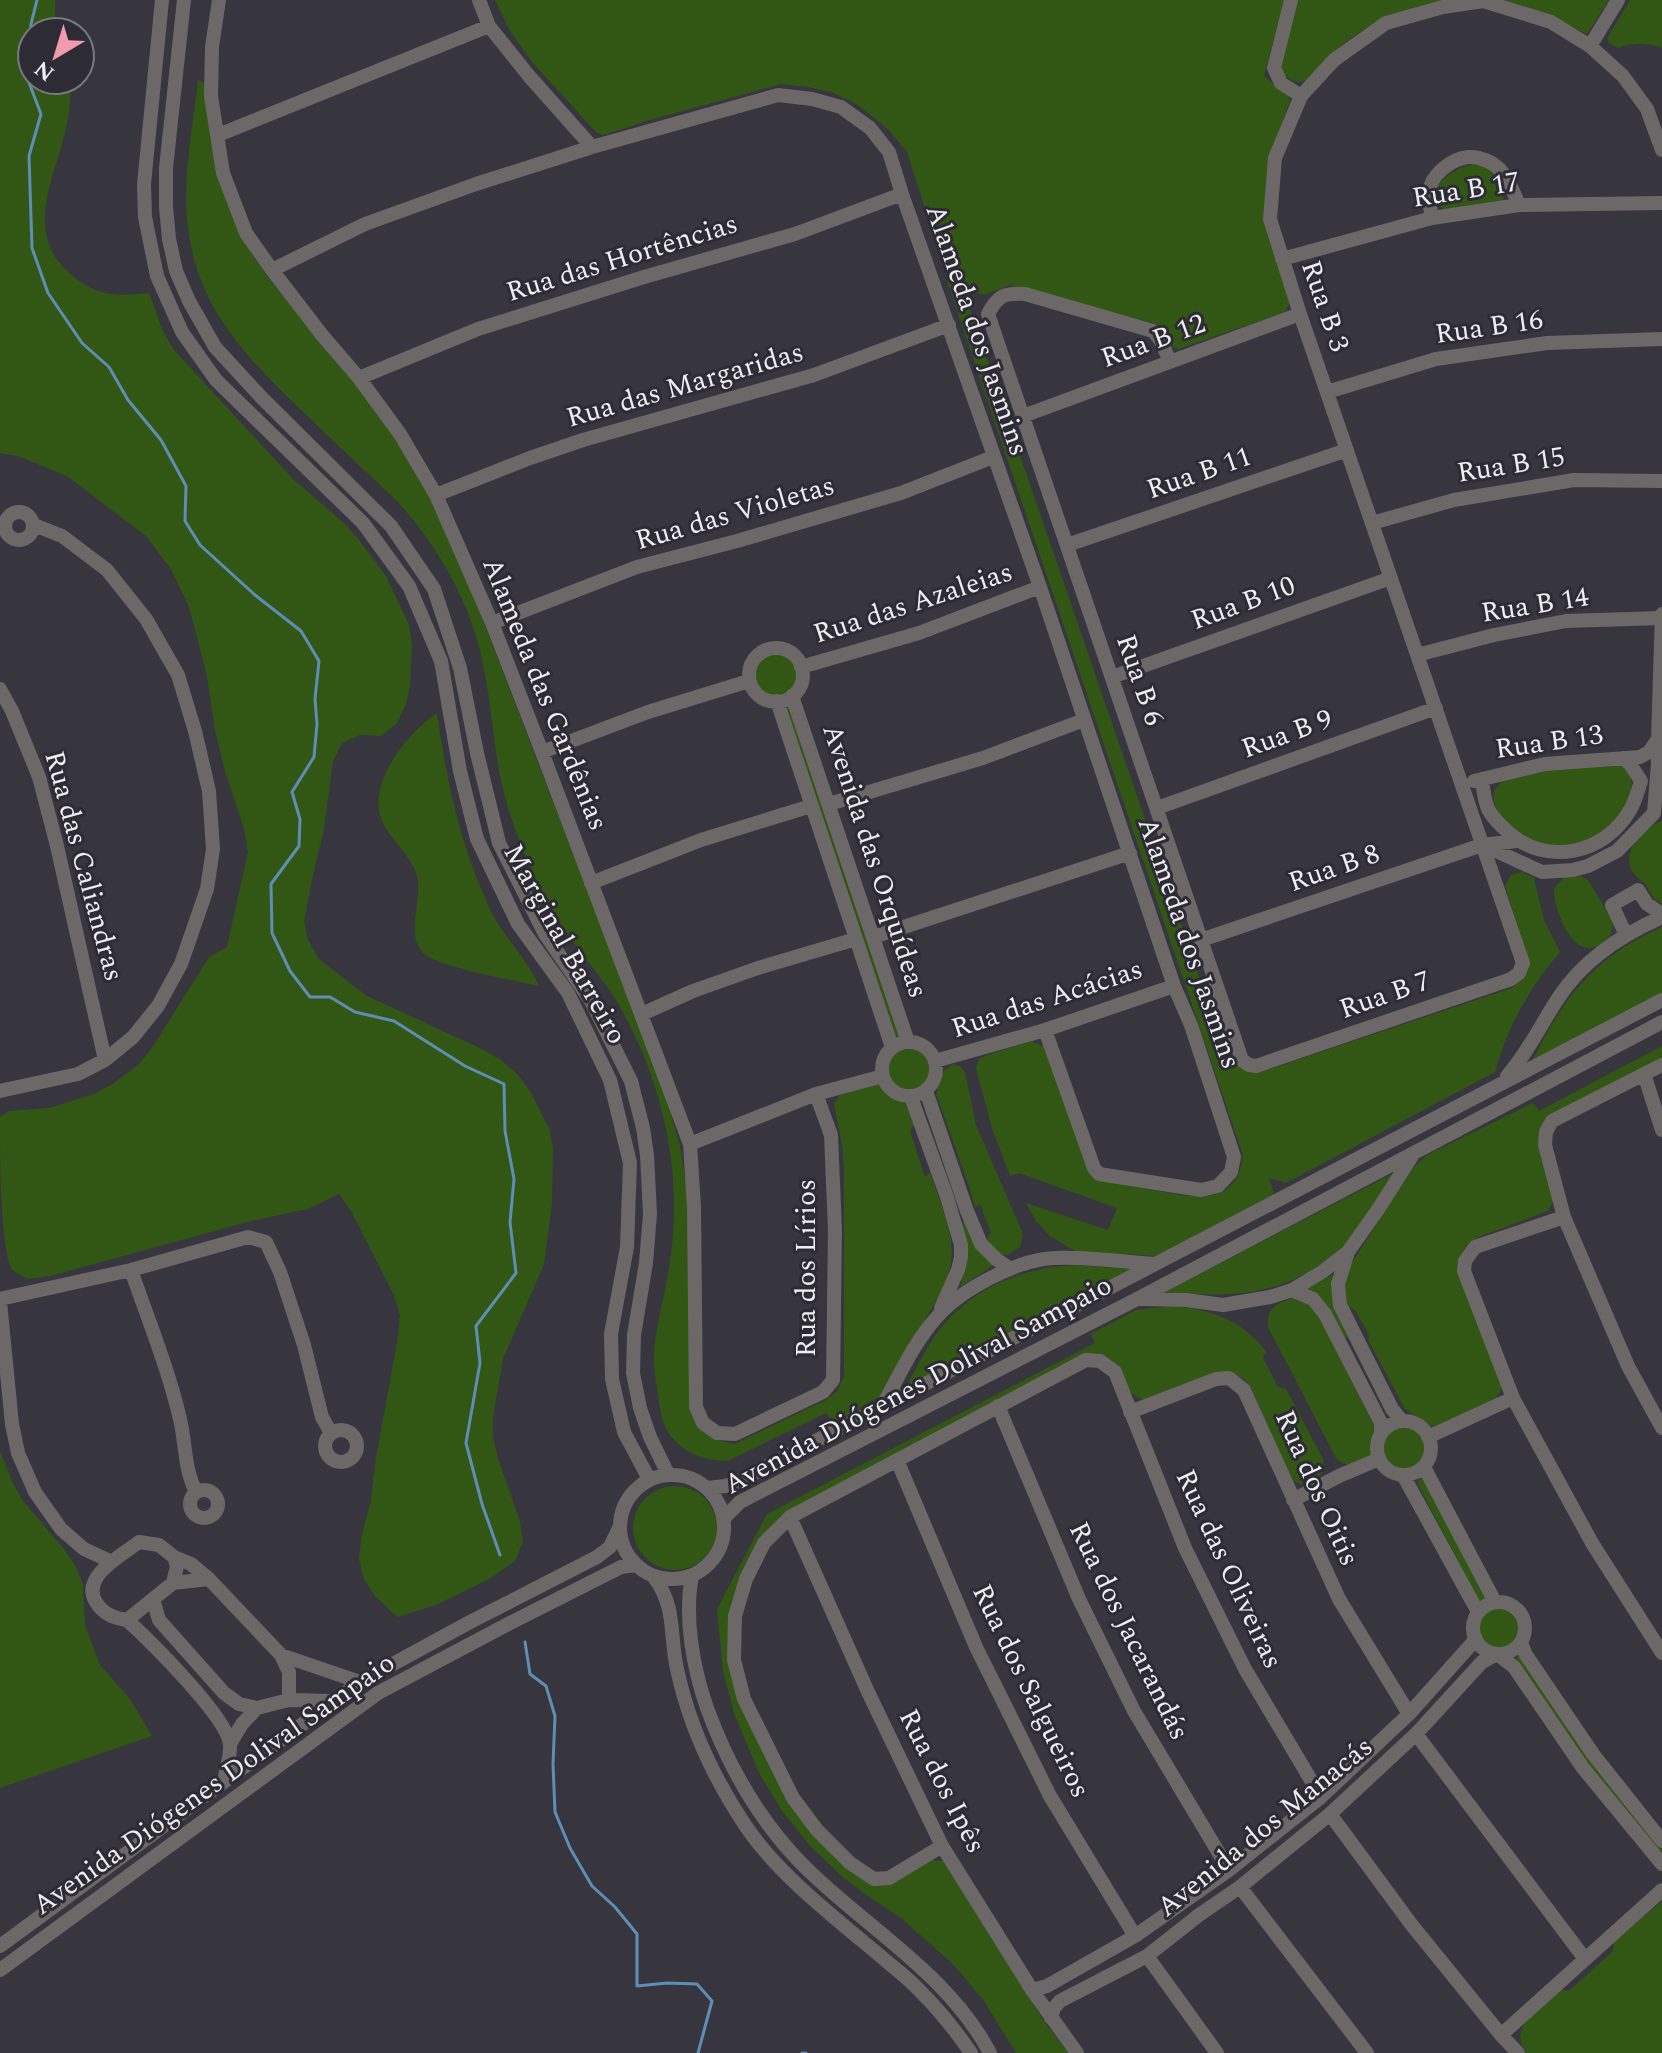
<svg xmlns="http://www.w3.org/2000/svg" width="1662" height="2053" font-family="Spectral,serif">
<rect width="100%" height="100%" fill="#37363e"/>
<path fill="#325714" d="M0 0H55V15L61 32H32V80H70C71 94 70 109 67 123 57 176 19 234 74 277 99 297 118 296 149 293L163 331 173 349 293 479 345 524 359 540 386 576 409 625 412 645 410 685 406 704 397 723 381 736 360 735 342 743 333 761 324 829 314 870 304 921 308 940 319 959 367 996 484 1050 501 1060 517 1074 530 1091 549 1128 553 1148 552 1204 544 1264 503 1359 493 1417V1438L498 1458 520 1522 523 1542 515 1561 489 1579 436 1605 397 1617 375 1596 364 1579 359 1559 361 1539 371 1500 376 1458 398 1337 400 1315 394 1295 351 1211 339 1194 308 1209 251 1221 50 1276 28 1279C23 1276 15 1273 12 1269 0 1250 0 1145 0 1117L9 1111 49 1108 94 1094 114 1083 139 1064 152 1048 209 957 227 947 248 852 245 832 225 771 215 730 207 676 189 607 171 569 146 536 67 476 18 456 0 453Z
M495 0H1284L1264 76 1288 95 1290 101C1277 136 1265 167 1265 204L1291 301 1285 312 1179 349 1174 348 1167 330 1156 324 1010 285 984 295 973 292 956 269 1229 1064 1237 1062 1252 1072 1258 1073 1512 988 1523 977 1529 961 1505 886 1511 875 1522 872 1534 878 1544 920 1560 952C1529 988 1508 1026 1495 1072L1286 1183 1269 1178 1274 1194 1157 1256 1075 1251 1050 1236 1036 1221 1026 1203 1108 1230 1117 1208 1019 1173 1010 1176 992 1128 976 1069 979 1059 985 1056 1031 1041 1043 1046 1103 1181C1122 1185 1140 1188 1159 1191 1196 1198 1237 1207 1243 1155L947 281 955 265 938 249 907 152 890 131 858 105 834 93 808 87 781 84 653 119 603 135 596 132 532 62 510 31Z
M1298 0H1457C1412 5 1371 20 1337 49 1329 56 1312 77 1306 80 1295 86 1285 77 1280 68Z
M1504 0H1609L1587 34 1547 14Z
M1630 0H1662V48C1647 42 1632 43 1618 48L1608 42V37Z
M198 80 205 83 248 248 266 275 370 401 422 480 477 605 664 1090 680 1146 689 1205V1406L710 1436 718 1440 734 1444 826 1400 837 1391 844 1377V1167L842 1144 834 1104 840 1095 876 1085H881L892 1097 905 1103 915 1124 910 1131 925 1177 930 1172C944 1216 962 1243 944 1288L879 1397 833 1423 826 1413 728 1461C700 1462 670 1447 662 1418 660 1410 659 1402 658 1394 656 1380 653 1366 654 1352 656 1324 665 1296 669 1268 674 1238 675 1208 673 1178 668 1115 648 1054 616 1000 603 979 587 961 573 942 545 902 524 858 509 811 495 768 494 725 486 680 476 613 444 554 399 503 367 472 334 442 301 410 246 357 197 307 188 227 182 178 193 128 198 80Z
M1476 164H1484L1505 181C1505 190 1506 196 1500 203L1444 210C1420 188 1456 166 1476 164Z
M755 675a21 21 0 1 1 42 0a21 21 0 1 1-42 0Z
M787 704H789L901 1039H896L785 706Z
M437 713C447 783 460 845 490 909 503 937 527 958 539 986 517 981 437 967 423 953 405 932 423 901 417 876 412 857 393 842 384 825 363 787 406 734 437 713Z
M1619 764C1652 783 1613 831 1589 841 1568 849 1541 848 1522 836 1517 833 1513 827 1508 823 1498 814 1492 805 1494 791L1502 781 1559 768Z
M1662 821V904C1653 899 1651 894 1646 885 1642 880 1635 876 1632 871 1621 851 1644 826 1662 821Z
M1566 876H1580L1588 880 1613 921C1613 932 1611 937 1602 943 1574 965 1553 909 1554 888Z
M1662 927V993L1531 1063C1564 997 1593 958 1662 927Z
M1662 1046V1059L1550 1116 1554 1199 1548 1211 1476 1238C1467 1244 1462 1251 1458 1261L1502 1388 1495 1401 1433 1427 1405 1409 1368 1340 1369 1334 1355 1310 1346 1305C1343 1290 1346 1278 1351 1264L1414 1167 1427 1155 1533 1103 1539 1111Z
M889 1069a20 20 0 1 1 40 0a20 20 0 1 1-40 0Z
M953 1064 960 1066 965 1072 976 1125 1023 1234 1020 1247 1008 1255 999 1254 986 1241 991 1233 980 1203 975 1208 970 1189 936 1093 944 1070Z
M1396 1172C1385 1189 1375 1208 1364 1225 1354 1239 1339 1252 1324 1262 1273 1298 1225 1297 1165 1292Z
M964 1221C971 1239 977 1253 994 1265L960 1287 964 1273 961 1223Z
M1076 1265 1131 1269 905 1388C917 1368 926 1347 940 1329 974 1287 1023 1267 1076 1265Z
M1334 1274 1349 1336 1344 1338 1307 1289Z
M1292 1298 1302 1299 1316 1310 1376 1430 1372 1444V1458C1358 1463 1347 1470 1336 1458L1268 1327C1267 1307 1275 1305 1292 1298Z
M1172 1306C1209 1309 1244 1320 1266 1352L1263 1358 1278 1387 1286 1389 1323 1459 1324 1464 1322 1473 1311 1483 1301 1484 1291 1480 1252 1389 1244 1379 1233 1373 1146 1400C1124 1397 1127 1375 1113 1362 1108 1357 1101 1356 1095 1355L762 1541 730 1662 788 1800 867 1881 930 1860 944 1861 1044 2021 1068 2053H1016L984 2001 954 1965 901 1918 862 1892 844 1878 811 1847 783 1812 759 1773 734 1713 723 1672 717 1609 767 1514 1095 1343 1091 1334 1136 1310Z
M1383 1448a21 21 0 1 1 42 0a21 21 0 1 1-42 0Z
M0 1451 13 1483 23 1501 63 1548 75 1565 83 1584 85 1626 100 1665 130 1699 152 1736 0 1788Z
M1419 1479 1423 1480 1486 1596 1483 1601 1479 1600 1417 1483Z
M633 1528a42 42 0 1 1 84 0a42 42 0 1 1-84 0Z
M1479 1628a20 20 0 1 1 40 0a20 20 0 1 1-40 0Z
M1519 1655 1662 1848V1857L1588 1765 1516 1659Z
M1662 1901V2053H1527C1505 2027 1543 2006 1561 1990L1569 1991 1613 1951 1614 1942Z"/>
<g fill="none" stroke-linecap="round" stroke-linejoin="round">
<path stroke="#5f8db6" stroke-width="3" d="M37 0 31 24 28 80 41 114 29 156 32 248 48 293 82 343 109 367 128 400 161 440 186 486 185 521 200 545 255 595 301 631 319 661 315 699 317 724 314 757 292 792 300 819 299 846 271 884 272 933 290 971 310 997H330L355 1012 394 1021 465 1066 504 1084 505 1131 514 1179 510 1222 516 1273 476 1326 480 1363 466 1443 482 1504 500 1555
M525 1642 530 1674 546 1686 555 1716 553 1764 555 1812 570 1848 592 1886 615 1907 637 1934V1986L667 1983 697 1984 712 2001 698 2053
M802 2053H806"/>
<path stroke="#6d6868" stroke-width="14" d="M162 0 144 184 145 217 157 276 182 332 216 380 363 523 409 586 441 661 460 771 477 839 518 924 568 993 610 1080 630 1163 627 1247 611 1334 612 1379 624 1432 649 1479
M184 0 166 168V207L169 239 176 271 189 301 215 347 262 398 391 526 434 589 460 668 477 753 499 843 545 934 591 1001 631 1081 643 1128 647 1155 650 1214 646 1263 634 1335 633 1373 640 1408 650 1437 668 1474
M219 0 212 47 211 96 223 173 246 233 272 270 322 335 359 378 400 434 436 495 492 623 542 752 690 1144 694 1207 696 1407 703 1423 717 1433 735 1434 823 1392 833 1380 835 1231 831 1135 816 1094
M479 0 489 26 529 76 592 147
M1291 0 1274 68 1281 83 1301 96
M1590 46 1618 0
M218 135 489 26
M1432 218C1431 210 1428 201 1429 193 1430 175 1451 159 1468 157 1480 156 1495 163 1502 172 1510 181 1514 194 1519 205
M1282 259 1432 218 1519 205 1662 203
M272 270 365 224 476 184 592 147 778 95 812 99 841 107 870 128 889 152 902 194 1040 587 1174 986 1191 1025 1234 1157 1231 1172 1218 1186 1201 1190 1099 1174 1094 1168 1045 1030
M1170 362 1161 341 1153 331 1025 294C1004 293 998 295 988 314L1242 1060 1249 1065 1256 1066 1511 979 1519 973 1523 963 1300 314 1270 219 1275 158 1301 96 1334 60 1386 23 1443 7 1483 1 1551 22 1590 46 1623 76 1647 109 1662 150
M359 378 478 329 644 277 795 234 902 194
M1327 392 1436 359 1547 343 1662 339
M1023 416 1300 314
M436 495 530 458 583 440 814 375 949 325
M5 526a14 14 0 1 1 28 0a14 14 0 1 1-28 0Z
M1372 523 1454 500 1574 480 1662 481
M1067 545 1347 450
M492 623 637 567 737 541 901 493 993 457
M749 675a27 27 0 1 1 54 0a27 27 0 1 1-54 0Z
M1417 655 1494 635 1566 621 1662 618
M801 667 919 633 1040 587
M1112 677 1391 578
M0 689 12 711 39 777 57 846 105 1060
M792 696 908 1042
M777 701 892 1047
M542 752 648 712 749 681
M1482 779C1483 789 1484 799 1488 809 1493 818 1501 826 1508 832 1546 867 1605 854 1630 810 1635 802 1638 791 1641 781L1630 764 1623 758
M1474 781 1545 764 1640 757 1649 752 1658 739
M829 804 983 758 1084 720
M1157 808 1436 708
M1654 813 1658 764V739L1662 614
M1483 845 1542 872 1573 870 1588 866 1617 851 1654 813
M591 883 701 840 811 806
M1626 935 1612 905 1638 890 1647 904 1662 914
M873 937 1130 853
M1201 940 1482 845 1517 841
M642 1014 693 991 758 968 856 939
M882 1069a27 27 0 1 1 54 0a27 27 0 1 1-54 0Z
M935 1061 1045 1030 1174 986
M1662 1065 1552 1121 1546 1132 1545 1145 1564 1217 1628 1366 1662 1428
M1644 1074 1662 1130
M1507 1076C1529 1051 1541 1024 1559 997 1584 959 1621 935 1662 917
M0 1091 78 1074 105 1060 133 1037 158 1006 181 964 207 889 213 849 209 791 195 731 178 675 146 619 107 570 62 536 34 525
M926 1091 967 1211 981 1244 996 1259 1009 1268
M911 1097 947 1197 961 1245V1257L958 1270 941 1308
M690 1144 816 1094 883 1076
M1564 1217 1475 1247 1465 1261 1464 1271 1513 1398 1592 1543 1662 1653
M1348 1252 1338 1284 1340 1305 1392 1409 1402 1421
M131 1270C148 1319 168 1368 180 1419 186 1445 184 1468 196 1492
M1292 1290 1313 1299 1325 1314 1381 1423V1433
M0 1299 131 1270 248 1237 266 1242 280 1272 304 1345 322 1417 331 1433
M1141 1299 1186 1300 1223 1305 1270 1297 1292 1290 1322 1272 1348 1252 1379 1208 1414 1153
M0 1302 12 1424 18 1453 35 1492 61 1529 84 1549 112 1562
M884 1403C900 1374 914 1343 936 1318 960 1290 1018 1259 1055 1258 1086 1256 1123 1262 1154 1264
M998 1406 1079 1599 1134 1711 1229 1870
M1130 1412 1216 1379 1229 1378 1244 1390 1339 1599 1409 1714
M1377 1448a27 27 0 1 1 54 0a27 27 0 1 1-54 0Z
M325 1446a16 16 0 1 1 32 0a16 16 0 1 1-32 0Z
M1428 1437 1513 1398
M897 1460 976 1647 1050 1796 1135 1936
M1424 1467 1495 1602
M620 1527a52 52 0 1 1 104 0a52 52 0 1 1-104 0Z
M1403 1475 1478 1612
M707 1488 725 1486 735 1483 1662 1000
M190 1504a14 14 0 1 1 28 0a14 14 0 1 1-28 0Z
M1293 1500 1339 1476 1379 1459
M790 1517 869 1694 942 1846 1032 1990 1077 2053
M724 1518 740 1502 1137 1299 1662 1022
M139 1542 159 1545 174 1557 177 1566 173 1583 127 1620C114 1618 103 1614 96 1602 80 1577 122 1555 139 1542Z
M174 1557 191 1564 209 1579 281 1655 360 1682
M692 1576C684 1617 693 1668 707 1708 728 1766 761 1824 806 1868 868 1929 948 1974 990 2053
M654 1577C677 1608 669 1634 677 1669 689 1725 713 1777 745 1825 779 1876 838 1920 885 1960 897 1970 910 1980 921 1992 940 2011 956 2031 971 2053
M173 1583 209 1579
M153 1599 159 1620 224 1693 239 1704 257 1708 289 1700V1672L281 1655
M1473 1628a26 26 0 1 1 52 0a26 26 0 1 1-52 0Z
M127 1620C149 1640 227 1717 230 1744 231 1755 226 1770 224 1781
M1521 1643 1526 1655 1593 1754 1662 1841
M1497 1654 1514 1667 1583 1768 1662 1864
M289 1700 332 1701
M1416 1734 1585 1959
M230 1744 242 1724 257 1708
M1330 1814 1411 1924 1501 2035 1518 2053
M942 1846 889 1878 874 1879 850 1863 817 1830 793 1798 744 1699 734 1660 735 1616 746 1579 764 1543 790 1517 1086 1360 1100 1361 1115 1372 1185 1548 1245 1669 1321 1797
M1240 1887 1367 2053
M0 1946 360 1682 470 1622 597 1557 610 1547 619 1528
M1147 1956 1217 2053
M0 1970 378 1693 510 1623 621 1567 635 1565
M1032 1990 1047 1986 1135 1936 1229 1870 1321 1797 1409 1714 1476 1639
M1051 2018 1054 2008 1060 2001 1147 1956 1199 1915 1240 1887 1330 1814 1416 1734 1482 1662 1497 1654
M1501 2035 1662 1890"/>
</g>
<g text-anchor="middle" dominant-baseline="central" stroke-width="6" stroke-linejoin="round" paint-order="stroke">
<g font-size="28" fill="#ededf2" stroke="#2d2c34">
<text transform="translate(1466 190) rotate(-9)">Rua B 17</text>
<text transform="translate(622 258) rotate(-17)">Rua das Hortências</text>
<text transform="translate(1325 306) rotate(71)">Rua B 3</text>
<text transform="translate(1489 327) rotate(-8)">Rua B 16</text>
<text transform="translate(977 330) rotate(71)">Alameda dos Jasmins</text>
<text transform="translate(1153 341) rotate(-20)">Rua B 12</text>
<text transform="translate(685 385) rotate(-16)">Rua das Margaridas</text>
<text transform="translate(1511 465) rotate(-9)">Rua B 15</text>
<text transform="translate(1199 473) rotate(-19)">Rua B 11</text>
<text transform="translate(735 513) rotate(-16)">Rua das Violetas</text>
<text transform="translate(913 603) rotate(-18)">Rua das Azaleias</text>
<text transform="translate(1243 603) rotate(-20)">Rua B 10</text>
<text transform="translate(1535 605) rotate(-9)">Rua B 14</text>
<text transform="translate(1140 680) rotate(71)">Rua B 6</text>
<text transform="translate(545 694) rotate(68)">Alameda das Gardênias</text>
<text transform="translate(1287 734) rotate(-20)">Rua B 9</text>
<text transform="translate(1549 742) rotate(-8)">Rua B 13</text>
<text transform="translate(875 861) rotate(72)">Avenida das Orquídeas</text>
<text transform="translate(84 866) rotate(75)">Rua das Caliandras</text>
<text transform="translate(1334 868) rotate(-19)">Rua B 8</text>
<text transform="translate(1189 943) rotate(71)">Alameda dos Jasmins</text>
<text transform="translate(565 944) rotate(61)">Marginal Barreiro</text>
<text transform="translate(1385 995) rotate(-19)">Rua B 7</text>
<text transform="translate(1047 999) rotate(-18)">Rua das Acácias</text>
<text transform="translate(806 1268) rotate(-90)">Rua dos Lírios</text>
<text transform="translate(918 1385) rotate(-28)">Avenida Diógenes Dolival Sampaio</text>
<text transform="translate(1317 1488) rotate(66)">Rua dos Oitis</text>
<text transform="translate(1229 1569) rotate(65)">Rua das Oliveiras</text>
<text transform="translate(1129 1631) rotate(64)">Rua dos Jacarandás</text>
<text transform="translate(1031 1691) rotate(64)">Rua dos Salgueiros</text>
<text transform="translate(942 1781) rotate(63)">Rua dos Ipês</text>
<text transform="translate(214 1784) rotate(-35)">Avenida Diógenes Dolival Sampaio</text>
<text transform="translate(1265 1827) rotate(-39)">Avenida dos Manacás</text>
</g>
</g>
<g transform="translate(56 56) rotate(218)"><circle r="38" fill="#2d2c34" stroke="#7a7980" stroke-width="2"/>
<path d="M0-6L14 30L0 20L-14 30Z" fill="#f29ab0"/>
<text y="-12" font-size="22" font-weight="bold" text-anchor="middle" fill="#ededf2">N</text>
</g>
</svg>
